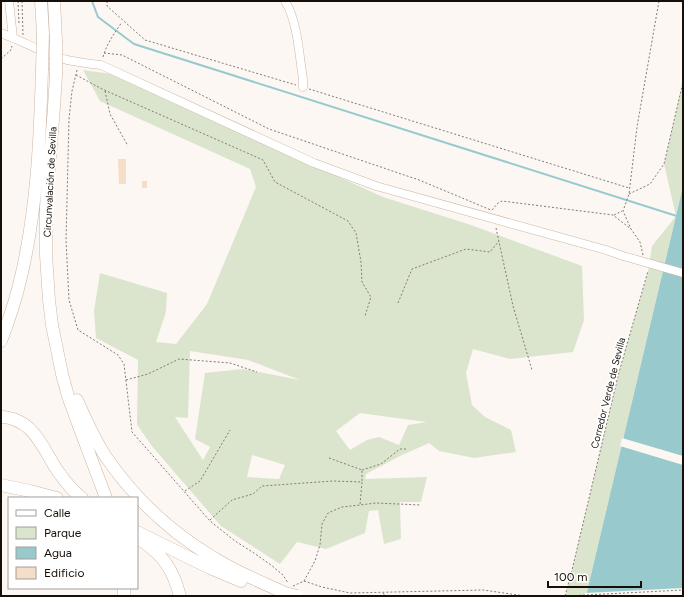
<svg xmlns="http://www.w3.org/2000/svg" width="684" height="597" font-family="Figtree,sans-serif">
<rect width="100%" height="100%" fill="#fcf7f3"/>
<path fill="#dbe5cd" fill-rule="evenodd" d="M83 70 112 74 383 197 471 225 582 266 584 320 573 352 510 359 473 349 466 373 472 405 485 417 511 430 516 452 474 458 439 451 429 443 400 456 366 474 365 479 427 477 421 502H400L401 539 384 544 378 510 369 511 365 533 326 549 297 542 280 564 221 526 151 445 138 426 143 424 137 426 138 360 96 338 94 311 100 273 167 293 166 312 156 342 176 344 207 304 256 187 250 169 100 101ZM190 351 248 360 300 380 243 369 205 373 195 439 210 447 203 460 175 417 188 418ZM360 413 426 422H427L408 425 399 445 379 437 367 440 350 450 336 431ZM252 455 285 465 279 479 247 477Z
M683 82V186L676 216 586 596H565L572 570 618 376 648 272 652 246 676 216 664 164Z"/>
<path fill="#98cacd" d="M683 186V596H586L676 216Z"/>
<path fill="#fcf7f3" d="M622 438 683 456V465L620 446Z
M683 588V596H584L585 593Z"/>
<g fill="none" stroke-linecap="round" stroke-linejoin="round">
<path stroke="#98cacd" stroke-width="2" d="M92 1 98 17 134 44 683 218"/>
</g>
<path fill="#f5dec8" d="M118 159H126V184H119Z
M142 181H147V188H142Z"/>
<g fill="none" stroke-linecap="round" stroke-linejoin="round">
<g stroke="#ceb7a3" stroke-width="9">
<path id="minor" d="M9 1 13 38
M285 1C298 22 299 55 303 79V87
M1 33C23 41 44 54 67 60 78 62 90 64 101 65L314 163 376 186 606 250 623 256"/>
</g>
<g stroke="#ceb7a3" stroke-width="13">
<path id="highway" d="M41 1 43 34
M54 1 56 40
M56 75 54 107 46 207V255L49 300 52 325 62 374 68 396 80 429 106 498
M1 341C9 320 16 299 21 277 37 209 40 139 42 70
M77 400C86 420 94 439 106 457 135 499 170 532 214 558 236 572 261 582 285 593
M1 417C33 418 42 447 57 470 64 480 72 491 82 498
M1 485 30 491 57 498
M137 532 210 568 241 581
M142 541C164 556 173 570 180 596
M124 588V596"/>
</g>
<path stroke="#827b76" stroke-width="1" stroke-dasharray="2 2" stroke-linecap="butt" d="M18 1 19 23
M22 1 23 35
M107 1V6L145 40 296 85
M104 53 122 55 269 129 419 180 491 210
M103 57C107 43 114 34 122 22
M1 59 11 50 12 46
M77 70 72 91 69 119 66 240 69 300 78 330 118 355 124 364 132 432 210 521 235 541 254 553 271 565 283 575 288 583
M76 75 102 89 263 160 275 182 348 221 356 233 361 262 362 282 371 297 365 316
M309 89 629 188
M105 91 110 114 128 146
M629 194 650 184 664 164 683 82
M492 210 498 203 502 201 613 215 631 229
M614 215 622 211
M496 228 513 306 532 370
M643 255 640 242 631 229 623 211 629 194 637 127 659 1
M398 303 412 269 466 249 490 252 499 241
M126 380 148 374 179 359 230 363 257 372
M329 458 362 470V481
M362 470 381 464 400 449H407
M185 491 200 481 230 430
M210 520 232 500 253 494 262 486 333 481 362 482 360 505
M304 581 322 587 350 593 483 590 525 596
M293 586 304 581 315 561 320 545 322 524 328 513 342 507 360 505 376 503 420 505
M383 593 385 596
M565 596 572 570 618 376 648 271
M567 596 683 590"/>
<use href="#minor" stroke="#fff" stroke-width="8"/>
<use href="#highway" stroke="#fff" stroke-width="12"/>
<g stroke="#ceb7a3" stroke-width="9" stroke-linecap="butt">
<path id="minor-bridge" d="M623 256 683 273"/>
</g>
<g stroke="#ceb7a3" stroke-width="13" stroke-linecap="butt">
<path id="highway-bridge" d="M42 70 43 34
M56 75V40
M285 593 297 596"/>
</g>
<use href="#minor-bridge" stroke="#fff" stroke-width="8"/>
<use href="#highway-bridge" stroke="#fff" stroke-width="12"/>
</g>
<g text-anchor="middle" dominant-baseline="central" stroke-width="3.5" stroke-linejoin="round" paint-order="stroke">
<g font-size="10" fill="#160e07" stroke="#fff">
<text transform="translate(50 182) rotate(-87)">Circunvalación de Sevilla</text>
<text transform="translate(608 393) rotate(-76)">Corredor Verde de Sevilla</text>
</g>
</g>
<rect width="684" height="597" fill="none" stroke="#160e07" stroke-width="4"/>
<rect x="8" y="497" width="130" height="92" fill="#ffffff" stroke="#a29f9c"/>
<rect x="16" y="510" width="20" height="6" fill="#ffffff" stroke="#a29f9c"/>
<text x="44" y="517" font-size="12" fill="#160e07">Calle</text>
<rect x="16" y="527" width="20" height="12" fill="#dbe5cd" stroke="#a29f9c"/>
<text x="44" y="537" font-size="12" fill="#160e07">Parque</text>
<rect x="16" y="547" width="20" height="12" fill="#98cacd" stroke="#a29f9c"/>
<text x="44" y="557" font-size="12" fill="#160e07">Agua</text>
<rect x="16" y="567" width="20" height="12" fill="#f5dec8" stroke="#a29f9c"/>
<text x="44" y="577" font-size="12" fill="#160e07">Edificio</text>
<path d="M548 581v6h93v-6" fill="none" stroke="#160e07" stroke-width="2"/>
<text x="554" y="581" font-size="12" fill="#160e07" stroke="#ffffff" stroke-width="3" paint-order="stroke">100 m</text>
</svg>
